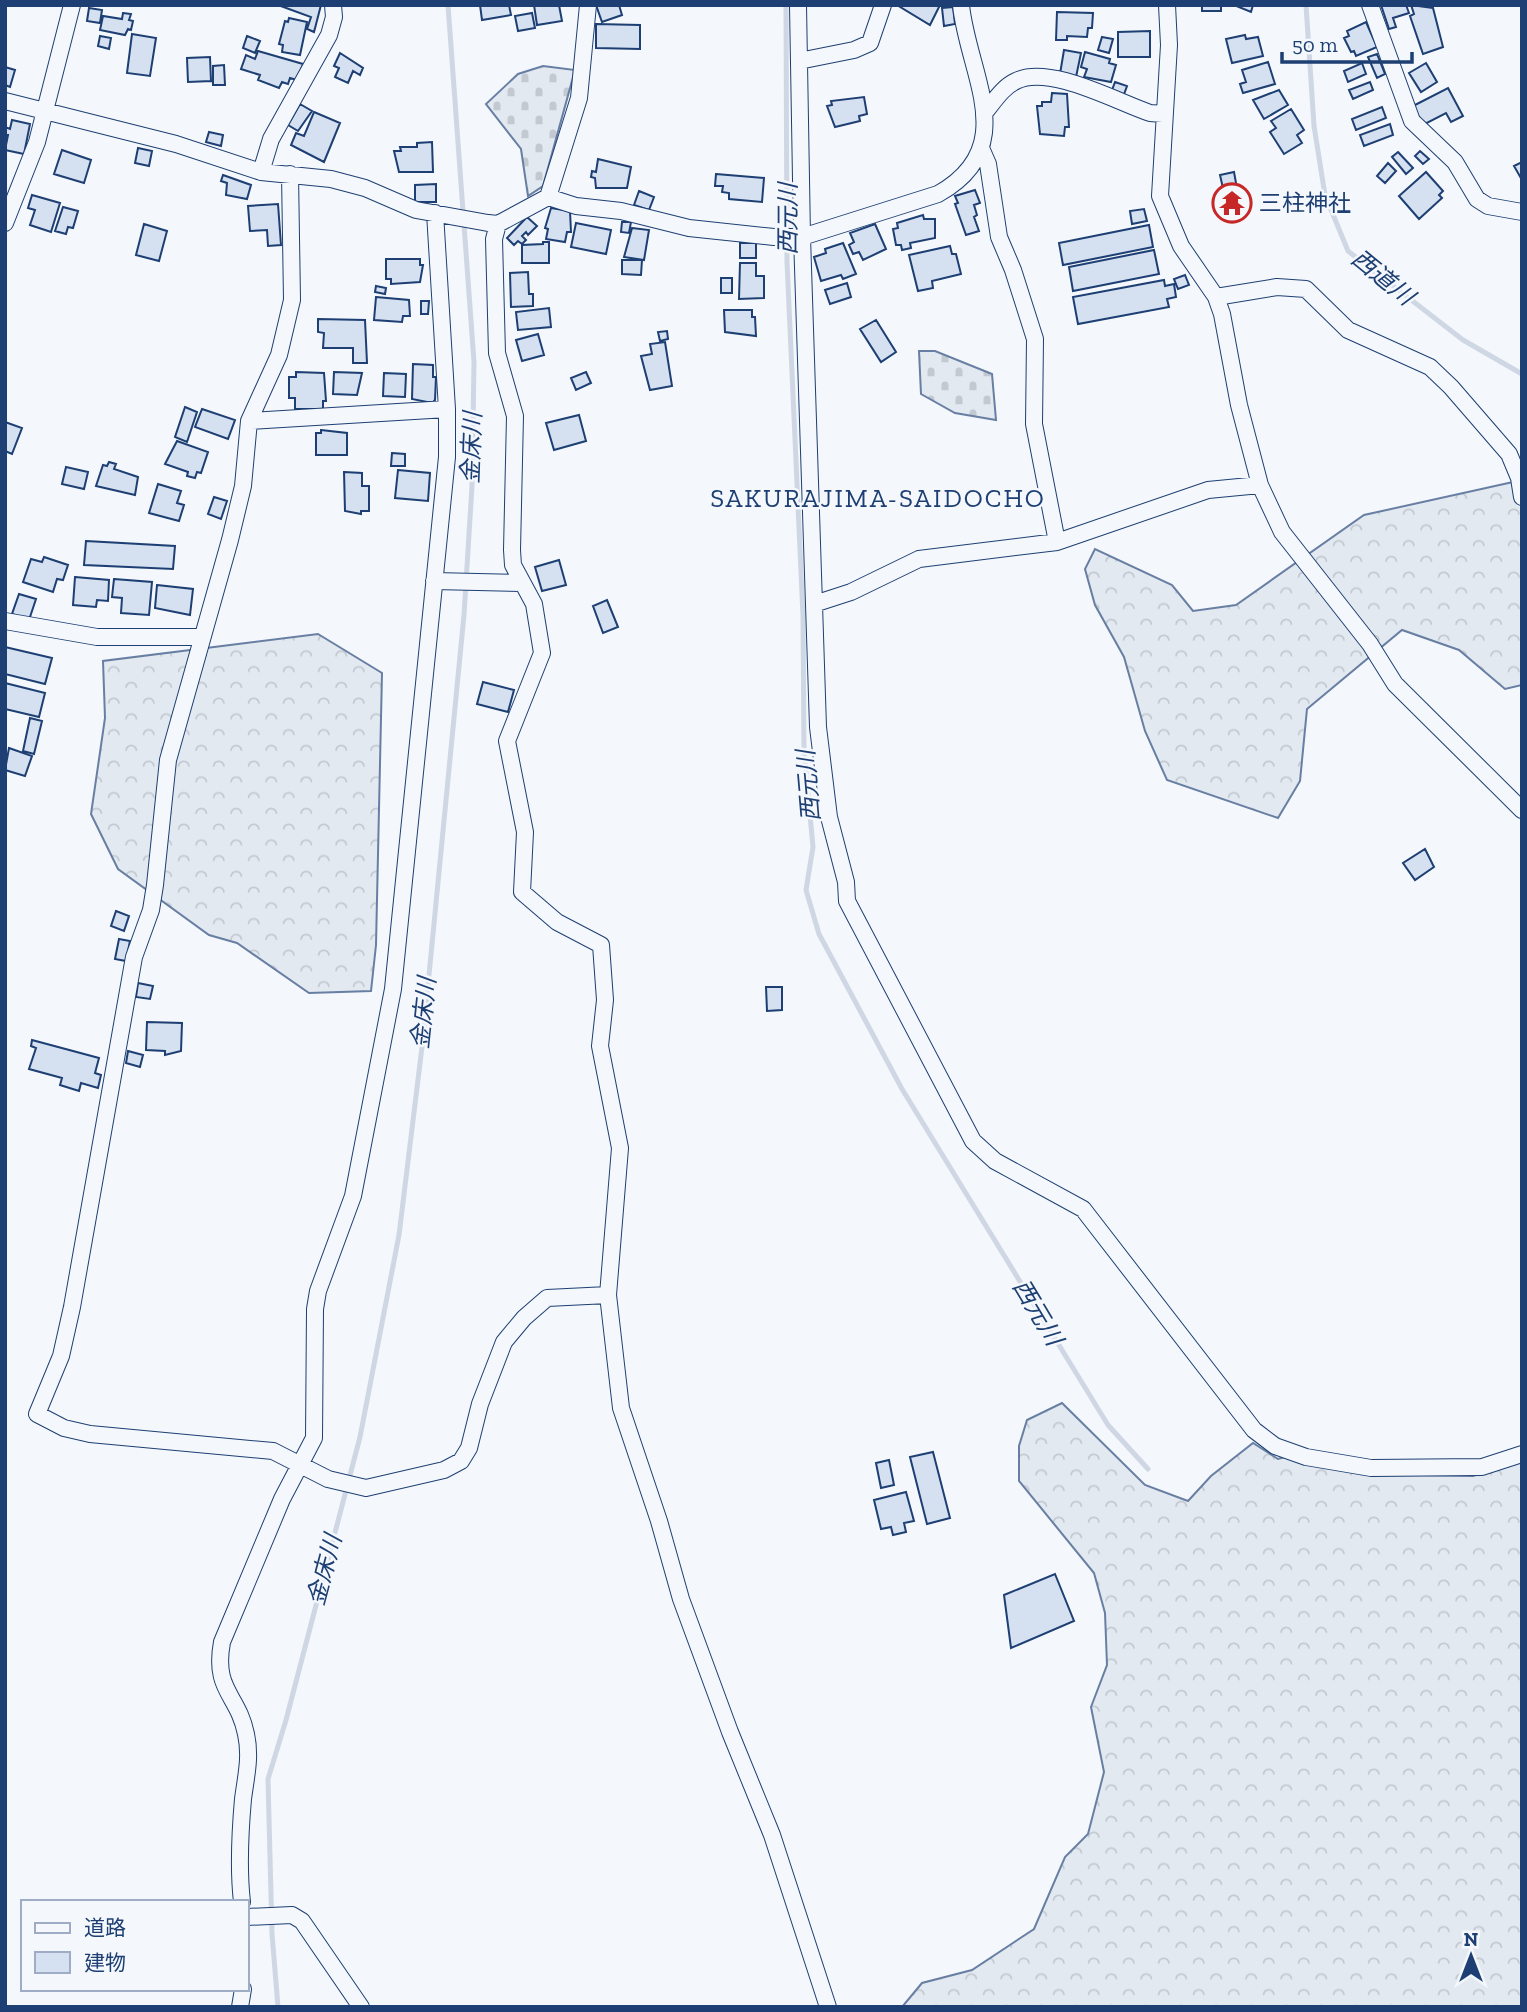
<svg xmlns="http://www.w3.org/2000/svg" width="1527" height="2012" font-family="'Zilla Slab','Noto Sans JP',serif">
<defs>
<pattern id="forest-crowns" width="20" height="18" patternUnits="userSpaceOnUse" patternTransform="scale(1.75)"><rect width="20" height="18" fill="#e3e9f0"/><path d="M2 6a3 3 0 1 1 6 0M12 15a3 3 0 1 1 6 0" fill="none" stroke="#c2c9d1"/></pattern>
<pattern id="cemetery-stones" width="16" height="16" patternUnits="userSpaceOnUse" patternTransform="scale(1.75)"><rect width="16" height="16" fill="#e3e9f0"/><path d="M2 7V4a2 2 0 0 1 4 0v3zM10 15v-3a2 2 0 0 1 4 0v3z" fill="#c2c9d1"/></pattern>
</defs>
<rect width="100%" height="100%" fill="#f4f7fb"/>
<path fill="url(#forest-crowns)" stroke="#687fa3" stroke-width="2" d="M1522 480V685L1505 689 1459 650 1402 630 1307 709 1300 781 1278 818 1167 780 1145 731 1124 657 1095 605 1085 569 1095 549 1172 585 1193 611 1236 605 1364 515Z
M318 634 382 673 376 945 371 991 309 993 237 943 209 935 118 869 91 814 105 718 103 661Z
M1062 1403 1145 1485 1188 1501 1211 1476 1253 1443 1278 1459 1292 1455 1369 1474 1473 1476 1522 1460V2007H902L922 1983 972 1970 1034 1929 1065 1857 1088 1834 1104 1772 1091 1707 1107 1665 1105 1613 1094 1573 1019 1481V1446L1027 1420Z"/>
<path fill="url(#cemetery-stones)" stroke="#687fa3" stroke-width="2" d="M543 66 575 70 543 186 528 196 521 149 486 104 518 74Z
M919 351H935L992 374 996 420 955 413 921 394Z"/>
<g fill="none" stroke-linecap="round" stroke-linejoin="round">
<path stroke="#cfd7e4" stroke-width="5" d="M786 5 787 262 803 616 804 752 813 847 806 890 819 934 902 1089 1108 1425 1148 1469
M1306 5 1314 126 1325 195 1348 251 1463 340 1522 374
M278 2007 272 1934 268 1779 286 1720 360 1437 399 1235 422 1047 464 615 472 486 474 362 448 5"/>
</g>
<path fill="#d5e0f0" stroke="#1d3f73" stroke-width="2" d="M278 5H321L314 32 307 29 311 17Z
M480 5H509L511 15 482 20Z
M534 5H559L562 21 537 25Z
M596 5H619L622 15 602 22Z
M897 5H940L930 25Z
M1202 5H1221V11H1202Z
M1234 5H1253L1251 12Z
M1381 5H1406L1409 13 1393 18 1396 27 1389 29Z
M1411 5 1433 8 1443 47 1423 54 1410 16 1414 14Z
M953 7 955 24 944 26 942 8Z
M89 8 102 10 100 23 87 21Z
M1057 12 1093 13 1092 28H1088L1087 37 1067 36V40H1056Z
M123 13 131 14 129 20 133 21 131 30 128 29 125 35 100 30 103 16 122 19Z
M532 13 535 28 518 31 515 16Z
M289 18 307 22 300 55 282 52 283 45 279 44 285 21 288 22Z
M1366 22 1377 47 1356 56 1354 51 1351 52 1344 38 1349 36 1347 31Z
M596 24 640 25V49L596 48Z
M1150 31V57H1118V32Z
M132 34 156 38 150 76 127 73Z
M1245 35 1246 39 1258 37 1263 56 1232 63 1226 39Z
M100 36 111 38 109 49 98 46Z
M247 36 260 41 255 53 243 48Z
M1102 37 1113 39 1109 53 1098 50Z
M1064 50 1081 53 1076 77 1060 74Z
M258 51 303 64 297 80 290 78 288 84 282 82 279 88 258 80 260 75 241 69 246 55 255 59Z
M1085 52 1110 59 1109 63 1116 65 1111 82 1084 77 1087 69 1081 67Z
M340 53 363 68 360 75 353 71 348 83 335 77 339 68 334 66Z
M1377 54 1385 74 1377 78 1368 57Z
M210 57 211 81 188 82 187 58Z
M1268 62 1275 84 1243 93 1240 84 1246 82 1242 70Z
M1362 63 1366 74 1348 82 1344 71Z
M1426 63 1437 82 1421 92 1409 73Z
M224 65 225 85H213V66Z
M5 67 15 70 10 87 5 85Z
M1115 82 1127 86 1123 97 1111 93Z
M1370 82 1373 90 1353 99 1349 90Z
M1448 88 1463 116 1451 122 1446 113 1423 125 1413 106Z
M1279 90 1288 105 1264 119 1253 100Z
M1052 93 1067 94 1069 127H1065L1064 136 1040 134 1037 106H1042V102H1051Z
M864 97 867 114 859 116 860 121 835 127 827 106 832 105 831 101Z
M300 104 312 111 298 131 288 125Z
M1382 107 1386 118 1356 130 1352 119Z
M1291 109 1304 130 1297 135 1302 143 1284 154 1270 132 1276 128 1271 121Z
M314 112 340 123 324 162 291 145 296 133 304 136Z
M12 120 30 124 24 154 5 150 8 135H5V127L10 129Z
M1390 124 1393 135 1364 146 1360 135Z
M209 132 223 135 221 146 206 142Z
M432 142 433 172H399L394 151H401L400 147H417V143Z
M138 148 152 151 149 166 135 163Z
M62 150 91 160 84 183 54 174Z
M1420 151 1429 159 1423 164 1415 156Z
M1398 152 1413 168 1406 174 1392 157Z
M598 159 631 167 627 188H596L595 178 591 177 592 171 596 172Z
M1522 162V180L1514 166Z
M1388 163 1396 171 1385 183 1377 176Z
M1234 172 1238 194 1225 197 1220 175Z
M1426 172 1443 191 1439 195 1442 198 1419 219 1399 196Z
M716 174 764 178 762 202 729 199V193L722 192 723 186H715Z
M223 175 251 185 247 199 226 195 227 183 221 181Z
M436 184V202H415V185Z
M975 190 980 203 974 205 977 215 974 217 979 231 966 235 955 204 958 203 955 196Z
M639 191 654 197 649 210 634 205Z
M32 195 60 203 51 232 30 225 35 210 28 208Z
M1241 197 1244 208 1225 212 1223 200Z
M278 204 281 245 268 246 267 230 250 231 248 206Z
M63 207 78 211 73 228 68 227 66 234 55 231Z
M551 208 570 211 571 232H567L565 242 546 239 548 229 545 228Z
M1144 209 1147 221 1132 224 1130 211Z
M923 215 924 219H935V238L910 243 911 248 902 250 901 245H896L893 229 898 228 897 223Z
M527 217 537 226 528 235 526 232 522 236 526 240 522 244 518 241 514 245 507 238Z
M622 222H631L629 233 621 232Z
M576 223 611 230 606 254 571 247Z
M144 224 167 231 159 261 136 255Z
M875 224 886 249 863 260 859 252 853 254 849 245 854 242 850 233Z
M1149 225 1153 247 1063 265 1059 243Z
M632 228 649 230 644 260 624 257Z
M543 242H549V263H522V245L543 244Z
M740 243H756V258H740Z
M843 243 856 274 843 279 841 275 821 281 814 257 826 253 825 249Z
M950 246 952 254H956L961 274 932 281 933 288 918 291 909 255Z
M1154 250 1159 274 1073 291 1069 267Z
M386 259H420V265H423L420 282 391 284V279H386Z
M622 260H642L641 275 622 274Z
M740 263H756V276H764V298L739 299Z
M528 272 529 294H533V306L511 307 510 273Z
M1185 275 1189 285 1178 289 1174 279Z
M721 278H732V293H721Z
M1164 280 1165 286 1174 284 1176 297 1167 299 1169 307 1078 324 1073 297Z
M847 283 851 297 830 304 825 290Z
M376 286 386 288 385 294 375 292Z
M376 297 409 300 410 316H403L402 322 374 320Z
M421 301H429L428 314H421Z
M549 308 551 327 518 330 516 312Z
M724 310H752V317H755L756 336 725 332Z
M318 319 365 320 367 363H353V348H323L324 333 318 332Z
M876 320 896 352 881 362 860 329Z
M667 331 668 339 660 341 658 332Z
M538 334 544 355 522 361 516 340Z
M665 342 672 386 650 390 641 356 652 354 650 344Z
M413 364 433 365V377H436L435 400 432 403 412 399Z
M296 372 324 373 326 401H323V409H295V398H289V377H296Z
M334 372 362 373 357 395 333 394Z
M586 372 591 383 576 390 571 378Z
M384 373 406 374 405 397 383 396Z
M185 407 197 412 187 442 175 437Z
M202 409 235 420 228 439 195 427Z
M579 415 586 441 554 450 546 423Z
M5 422 22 428 12 454 5 451Z
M321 430 347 433V455H316V433H321Z
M177 441 208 452 201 473 197 472 195 478 187 476 188 472 165 464Z
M392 453 405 454V466H391Z
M109 462 116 464 114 469 138 477 135 495 96 486 103 465 107 466Z
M66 467 88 472 84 489 62 484Z
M398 470 430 473 428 501 395 498Z
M344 472 362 473V486H369V511H361V514L345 511Z
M158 484 181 491 177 503 184 505 179 521 149 513Z
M214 497 227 501 221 519 208 514Z
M86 541 175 546 173 569 84 565Z
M44 557 68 565 63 580 57 579 53 592 23 582 31 559 42 562Z
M559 560 566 585 542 591 535 567Z
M75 577 109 580 108 601 97 600 96 607 73 605Z
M114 579 152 582 149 615 121 613 122 598 112 597Z
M157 585 193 589 190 615 155 608Z
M19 594 36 599 29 620 12 614Z
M607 600 618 627 603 633 593 606Z
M5 647 52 658 45 684 5 674Z
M483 682 514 690 508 712 477 704Z
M5 683 45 693 39 717 5 709Z
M30 718 42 721 34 754 23 751Z
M9 748 32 756 25 776 5 770Z
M1425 849 1434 867 1415 880 1403 863Z
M116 911 129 916 124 931 111 926Z
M119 939 130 941 126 961 115 959Z
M138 983 153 986 150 999 136 997Z
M766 987H782V1010L767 1011Z
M147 1022 182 1023 181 1051 165 1055V1051L146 1050Z
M32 1040 99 1058 95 1073 101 1075 98 1088 81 1083 79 1091 60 1085 62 1078 29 1069 36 1048 31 1046Z
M128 1051 143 1055 140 1067 126 1063Z
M933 1452 950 1518 927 1524 910 1457Z
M889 1460 894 1485 881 1488 876 1463Z
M906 1492 914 1521 904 1523 906 1532 893 1535 891 1527 881 1529 874 1500Z
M1055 1574 1074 1621 1011 1648 1004 1595Z"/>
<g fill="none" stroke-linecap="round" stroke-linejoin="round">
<g stroke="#1d3f73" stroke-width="18">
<path id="street" d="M798 5 802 237 818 727 829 817 846 882 847 901 973 1141 995 1161 1083 1209 1254 1430 1275 1446 1306 1457 1371 1468 1482 1467 1522 1454
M1167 5 1169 45 1160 196 1181 246 1216 297 1222 314 1239 405 1260 485 1282 532 1370 644 1395 684 1522 810
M1370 5 1412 121 1455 162 1477 199 1488 206 1522 212
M799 61 854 50 870 43 883 5
M5 101 176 144 261 172 331 179 365 188 416 210 488 223 498 224 548 197 579 98 588 5
M986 111C995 100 1003 87 1016 81 1049 64 1117 102 1150 113L1163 114
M981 148 988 164 999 237 1013 270 1035 339 1034 424 1057 542
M261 172 271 139 329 35 334 17 333 5
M290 174 292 300 279 355 249 421 243 486 230 540 168 760 155 885 151 910 134 957 72 1307 61 1356 37 1414 64 1428 90 1434 273 1451 328 1479 366 1488 444 1470 461 1461 469 1448 480 1404 504 1342 524 1318 547 1298 608 1295
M548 197 576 206 621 211 689 228 774 237H802L938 194C1022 147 968 75 961 5
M5 223 37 142 72 5
M498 224 494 239 497 353 515 416 512 550 513 565 534 604 542 653 507 741 525 832 522 892 557 922 601 945 605 1000 600 1046 620 1148 608 1295 621 1408 659 1521 681 1599 730 1732 772 1835 828 2007
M1216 297 1277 287 1306 289 1348 330 1430 367 1451 387 1509 454 1519 478 1522 497
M249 421 447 409
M434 581 522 583
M814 604 851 592 919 559 1057 542 1208 490 1260 485
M5 621 97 637H201
M242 1902C238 1868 240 1833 243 1799 246 1776 251 1757 246 1734 238 1694 213 1691 222 1642L282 1499 314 1438 315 1309 318 1291 353 1196 393 989 447 457V409L435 213
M247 1917 292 1915 302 1921 361 2007
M240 2007 243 1989"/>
</g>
<use href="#street" stroke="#f4f7fb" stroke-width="16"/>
</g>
<defs>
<g id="temple-ring" transform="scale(2.0125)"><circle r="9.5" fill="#f4f7fb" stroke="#c62828" stroke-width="1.5"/><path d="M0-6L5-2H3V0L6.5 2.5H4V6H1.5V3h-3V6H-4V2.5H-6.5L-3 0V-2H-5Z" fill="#c62828"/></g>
</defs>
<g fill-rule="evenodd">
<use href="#temple-ring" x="1232" y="203"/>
</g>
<g text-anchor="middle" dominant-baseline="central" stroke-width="5" stroke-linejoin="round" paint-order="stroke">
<g font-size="23" fill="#1d3f73" stroke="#f4f7fb" text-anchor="start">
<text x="1259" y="203">三柱神社</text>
</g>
<g font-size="24" font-style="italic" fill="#1d3f73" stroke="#f4f7fb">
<text transform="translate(787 219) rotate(-90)">西元川</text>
<text transform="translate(1383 277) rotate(39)">西道川</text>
<text transform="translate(471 448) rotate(-88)">金床川</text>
<text transform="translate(808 786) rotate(-95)">西元川</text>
<text transform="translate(423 1013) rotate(-84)">金床川</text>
<text transform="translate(1038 1312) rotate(59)">西元川</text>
<text transform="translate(324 1570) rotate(-75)">金床川</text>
</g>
<g font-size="26" letter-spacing="2" fill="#1d3f73" stroke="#f4f7fb">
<text x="878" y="498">SAKURAJIMA-SAIDOCHO</text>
</g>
</g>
<rect width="1527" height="2012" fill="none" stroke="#1d3f73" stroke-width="14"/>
<rect x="21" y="1900" width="228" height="91" fill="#f4f7fb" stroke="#9eadc5" stroke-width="2"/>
<rect x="35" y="1923" width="35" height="10" fill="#f4f7fb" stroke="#9eadc5" stroke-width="2"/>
<text x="84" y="1935" font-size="21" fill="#1d3f73">道路</text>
<rect x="35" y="1952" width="35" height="21" fill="#d5e0f0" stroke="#9eadc5" stroke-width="2"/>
<text x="84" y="1970" font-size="21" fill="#1d3f73">建物</text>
<g transform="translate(1471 1956)" stroke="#f4f7fb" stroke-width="5" paint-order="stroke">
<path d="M0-5L12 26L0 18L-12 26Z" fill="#1d3f73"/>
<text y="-10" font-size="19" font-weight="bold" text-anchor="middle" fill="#1d3f73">N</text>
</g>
<path d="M1282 52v10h130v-10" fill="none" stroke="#1d3f73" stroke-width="3.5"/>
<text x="1292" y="52" font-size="21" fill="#1d3f73" stroke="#f4f7fb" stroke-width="5" paint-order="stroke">50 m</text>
</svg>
